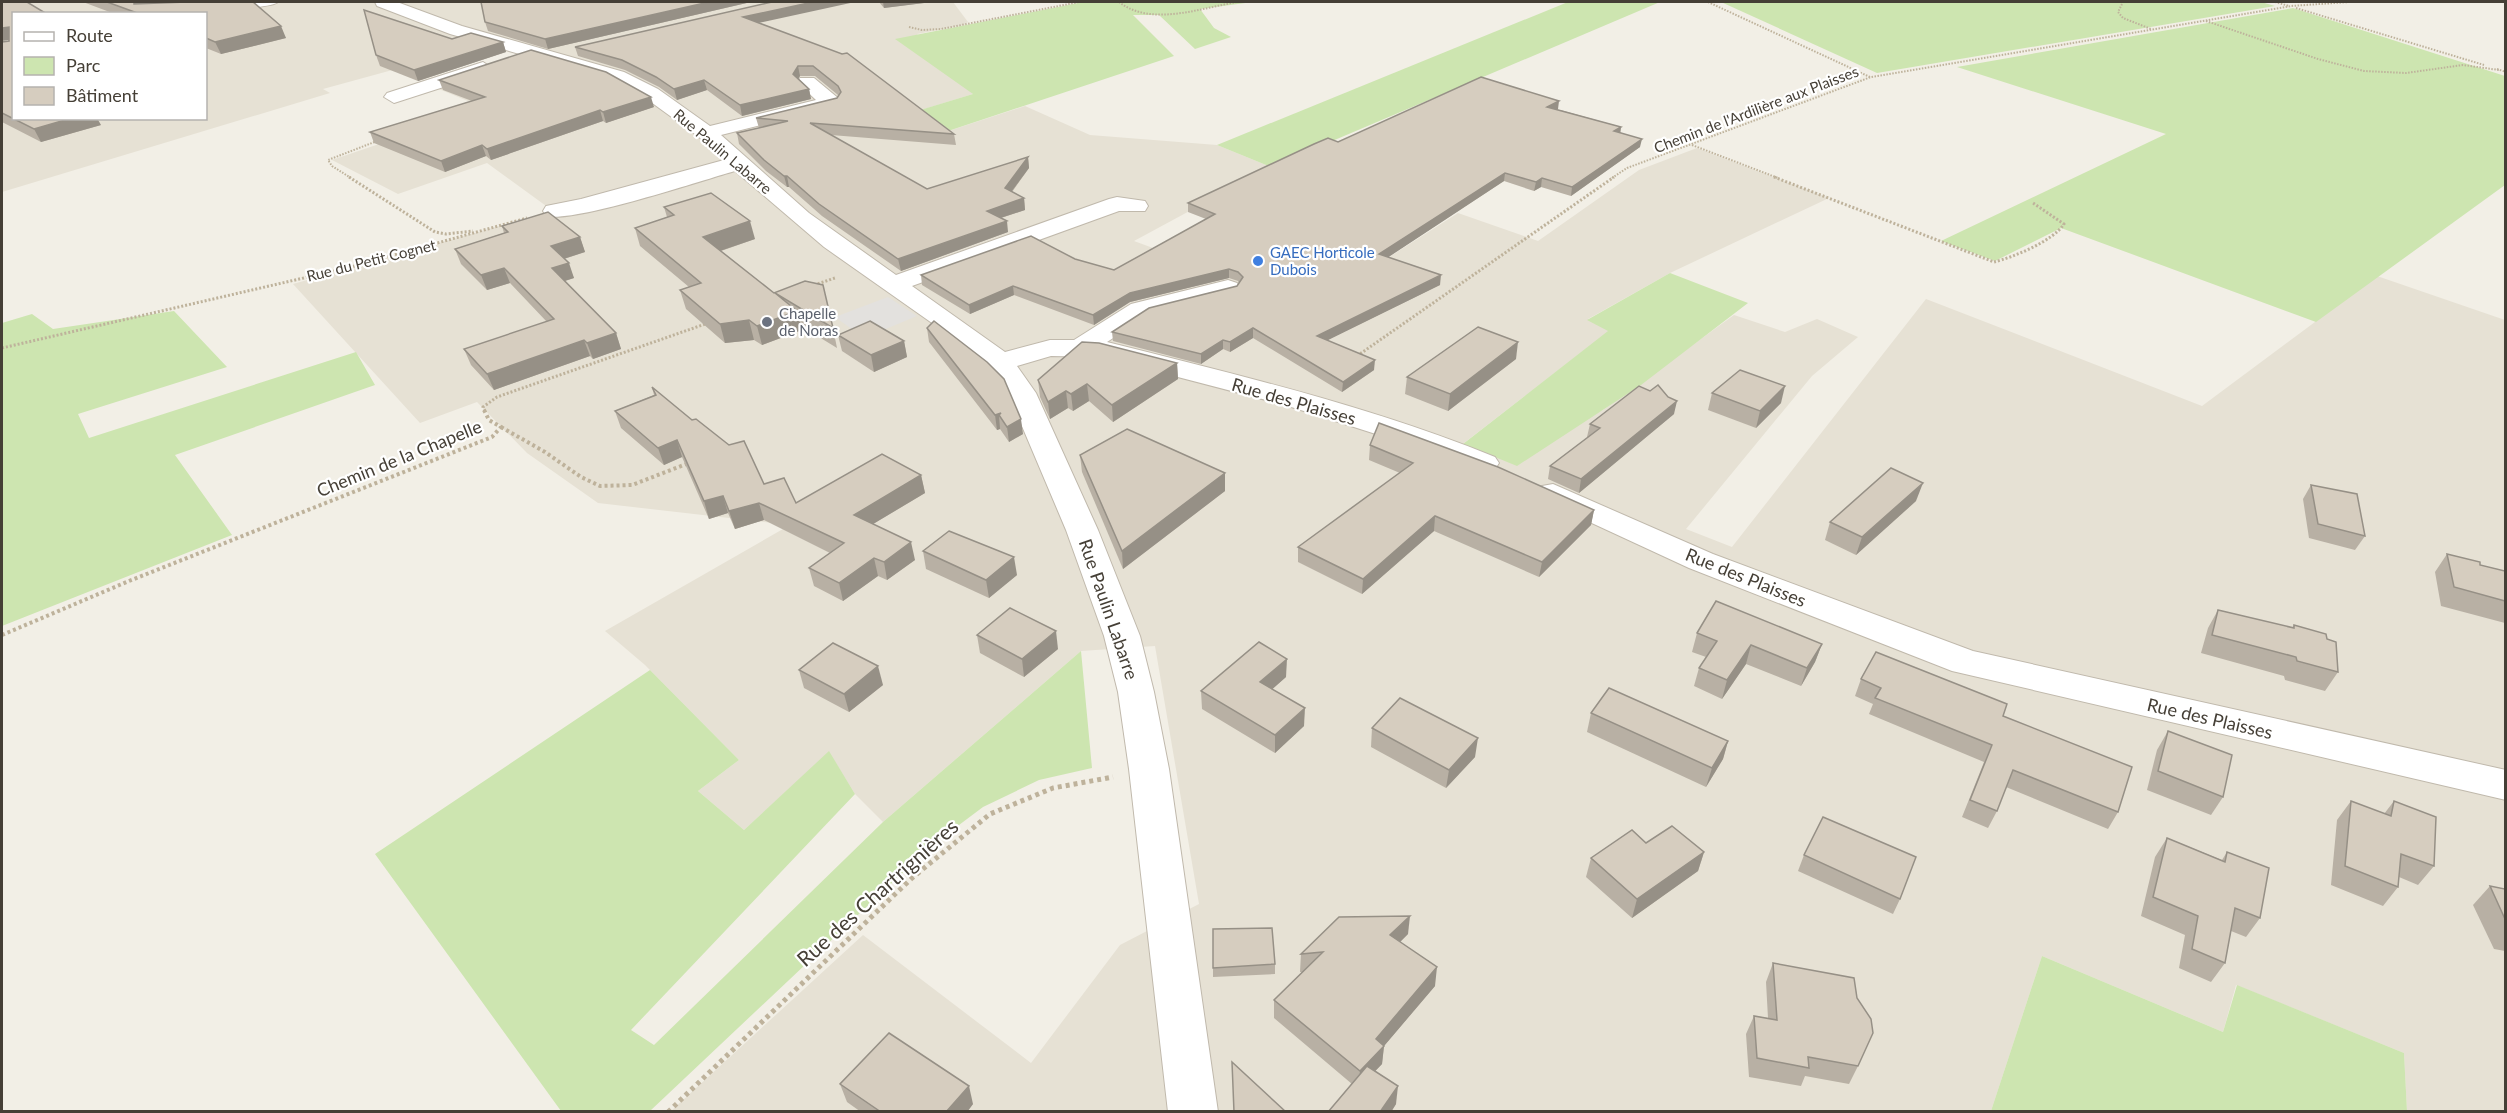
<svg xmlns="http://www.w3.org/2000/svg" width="2507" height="1113" viewBox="0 0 2507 1113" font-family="Lato,sans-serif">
	<rect width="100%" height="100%" fill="#f2efe6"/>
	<path fill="#e6e1d4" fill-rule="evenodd" d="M2,2h951l15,20 -4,3 -47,9 56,60 -78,24 32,20 98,-32 65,29 127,10 54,22 -137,74 130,48 97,-14 97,-62 80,28 101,-71 58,-22 132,50 -159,75 -82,46 21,12 -145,112 139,-33 131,-95 51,17 32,-13 41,18 -46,39 -126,153 46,18 194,-248 276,107 175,-130 128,44v791h-98l-3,-58 -168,-68 -13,47 -181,-76 -51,155h-1320l192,-176 168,128 89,-118 79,-41 -44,-258 -74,5 -198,171 -28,-28 -26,-42 -85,78 -46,-39 41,-31 -94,-95 -40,-34 185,-106 -192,-22 -71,-50 -50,-51 -57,21 -127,-139 260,-73 -66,-48 -89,31 -66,-34 153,-52 -56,-23 104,-35 -64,-1 -146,40 7,4 -328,99zM14,14h192v104h-192z"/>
	<g fill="#cde5b0">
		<polygon points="1083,2 1253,2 1200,9 1214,28 1231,37 1195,49 1159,15 1133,15 1174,56 927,138 894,118 973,94 895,39"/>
		<polygon points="1568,2 1660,2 1271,167 1217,145"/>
		<polygon points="1721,2 2261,2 2275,6 1877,73"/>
		<polygon points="2293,8 2505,76 2505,185 2316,322 2061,228 1995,261 1941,241 2166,134 1957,67"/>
		<polygon points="1670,273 1748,303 1641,385 1517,466 1463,444 1608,331 1587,320"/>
		<polygon points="174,311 227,367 78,414 89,438 356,352 375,385 175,455 232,535 2,626 2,323 32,314 53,329"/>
		<polygon points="1081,651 1092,768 1039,780 983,807 931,846 650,1111 561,1111 375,854 650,670 739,760 698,791 744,830 829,751 855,794 631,1030 654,1045 883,822"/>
		<polygon points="2042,956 2223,1032 2237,985 2404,1053 2407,1111 1991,1111"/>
	</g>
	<polygon fill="#e3e1de" points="888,297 917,316 864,338 835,317"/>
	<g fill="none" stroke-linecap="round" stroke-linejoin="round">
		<defs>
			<g id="minor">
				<path d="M199,2h79c-6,8 -119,12 -137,12l8,-5z"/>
				<path d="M375,2h22l65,24 162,46 34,17 52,37 106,-26 -19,-18 3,-4h14l24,20 3,4 -3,4 -117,29 88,78 87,62 213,-76 8,-2 28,4 3,5 -3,5h-26l-207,75 93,66 45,-12h24l57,-36 97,-24 9,3 4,5 -4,5 -88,22 -42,27c131,33 263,64 388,115l4,6 -4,6 -11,3 -11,-3 -44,-18 -144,-46 -184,-48 -50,-1 -34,10 19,27 62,137 42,106 14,56 15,77 49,343h-50l-39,-343 -11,-77 -14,-56 -38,-106 -58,-137 -18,-25 -31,-26 -135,-95 -89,-76c-35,10 -161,52 -189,45l-3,-5 3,-5 35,-7 143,-39 -25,-23 -55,-40 -34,-17 -160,-46 -73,-28z"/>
				<polygon points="483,62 492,68 490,72 394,103 384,97 387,93"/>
				<polygon points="1553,484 1713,554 1973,651 2506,770 2506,800 1952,671 1689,568 1542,500 1537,493 1542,486"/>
			</g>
		</defs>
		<use href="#minor" stroke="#c0b9ac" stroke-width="2"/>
		<g stroke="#beb29b" stroke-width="2" stroke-dasharray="1.5 1.5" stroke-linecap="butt">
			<path d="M1119,2c32,25 82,6 118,0"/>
			<polyline points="1708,2 1870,77"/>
			<polyline points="2275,2 2289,6"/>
			<polyline points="2122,4 2118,12 2123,18 2151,29"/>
			<polyline points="2296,8 2484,65"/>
			<polyline points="2206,21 2318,59 2364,71 2406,73 2463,65 2499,70"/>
			<polyline points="909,27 922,30 941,29 1079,2"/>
			<polyline points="2497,69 2506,72"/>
			<polyline points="1692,145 1778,178"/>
			<polyline points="351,178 332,166 328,160 377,141"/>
			<polyline points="1612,178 1627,168 1871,77 2291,6 2349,2"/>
		</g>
		<g stroke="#beb29b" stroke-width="3" stroke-dasharray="2 2" stroke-linecap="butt">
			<polyline points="349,177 435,232 446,234 473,231"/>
			<path d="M1774,177l220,85c20,-5 59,-21 70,-38l-31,-21"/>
			<polyline points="814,285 835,278"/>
			<polyline points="2,348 351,267 527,218"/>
			<polyline points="1357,356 1614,177"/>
			<polyline points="485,411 483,407 497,397 708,323"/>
		</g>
		<g stroke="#beb29b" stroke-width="4" stroke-dasharray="3 3" stroke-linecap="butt">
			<polyline points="501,427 545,452 581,477 600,486 632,485 689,463"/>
			<polyline points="2,635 129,581 492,437 501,427 489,420 484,410"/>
		</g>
		<polyline stroke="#beb29b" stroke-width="5" stroke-dasharray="4 4" stroke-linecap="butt" points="668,1112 912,878 990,814 1053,788 1113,777"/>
		<use href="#minor" fill="#fff" fill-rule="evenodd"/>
	</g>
	<g fill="#b8b0a4">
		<polygon points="27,2 14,118 101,125 41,142 2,122 2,42 9,41"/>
		<polygon points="83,2 253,2 286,38 221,54 206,48 206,14 115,14"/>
		<polygon points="751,2 548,49 488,31 485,22"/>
		<polygon points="879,2 932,2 884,8"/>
		<polygon points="760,23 954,134 956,145 831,135 927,189 1028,157 1029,168 1012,192 1024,198 1025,210 1001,218 1008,232 901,271 822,216 789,187 787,187 766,171 739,144 737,133 759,128 756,118 837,98 838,95 815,76 800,76 798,78 809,89 811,99 742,116 707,90 677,100 659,87 625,70 578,56 575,47"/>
		<polygon points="452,39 503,42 506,52 418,81 380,66 376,55"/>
		<polygon points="439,80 654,107 606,123 603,121 491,160 486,156 445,172 374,143 370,132 472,101 443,90"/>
		<polygon points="1557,109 1621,127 1620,133 1640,147 1571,196 1541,187 1534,191 1504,181 1388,257 1440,285 1327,340 1374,370 1342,392 1253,338 1230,352 1223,349 1201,364 1113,341 1112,332 1237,286 1239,283 1238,281 1229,278 1130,302 1094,325 1014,295 970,314 922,285 921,275 1075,259 1114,270 1206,219 1188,212 1188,203 1338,142 1558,109"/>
		<polygon points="664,207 755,239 721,251 774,293 833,328 837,348 801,326 802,330 762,345 754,340 725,343 686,309 680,290 689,287 640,246 635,228 667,217"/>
		<polygon points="502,226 580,237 585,252 564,259 574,278 565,281 616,333 621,349 593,359 590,356 494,390 471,365 464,349 547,322 510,283 487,290 461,264 455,249 504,233"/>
		<polygon points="927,328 1023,434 1009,442 1000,429 997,430 929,342"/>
		<polygon points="838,335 904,341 907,357 874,372 842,351"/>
		<polygon points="1516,359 1448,411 1405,394 1407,377"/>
		<polygon points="1177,363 1178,379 1113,422 1089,401 1073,411 1068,408 1050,419 1040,397 1038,380"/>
		<polygon points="652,387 764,484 796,503 921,475 925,493 873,524 915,560 887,580 878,576 843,601 814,586 809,568 830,553 764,520 735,529 728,513 709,519 682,457 664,465 621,428 615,411 654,395"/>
		<polygon points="1712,393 1781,403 1756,428 1708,410"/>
		<polygon points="1674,414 1579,493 1548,479 1550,466 1588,437 1587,437 1590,424"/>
		<polygon points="1370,445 1594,510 1591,525 1539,577 1434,531 1362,594 1298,562 1298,547 1400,473 1369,460"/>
		<polygon points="1080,455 1225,473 1225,491 1123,569 1082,472"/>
		<polygon points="2311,485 2365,536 2355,550 2309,538 2303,499"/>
		<polygon points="1916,501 1856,555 1825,540 1830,522"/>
		<polygon points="923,551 1017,575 989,598 926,569"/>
		<polygon points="2447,554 2480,565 2505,571 2505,623 2441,606 2435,572"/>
		<polygon points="2218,610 2292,628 2294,625 2327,639 2338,672 2325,691 2285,680 2284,676 2201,653 2208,628"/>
		<polygon points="1697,633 1822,644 1815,662 1801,686 1746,664 1722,699 1694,686 1699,668 1706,657 1692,652"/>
		<polygon points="977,635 1058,649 1024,677 980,653"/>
		<polygon points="799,670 883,685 849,712 804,688"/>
		<polygon points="1286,677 1272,689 1304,726 1275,753 1202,709 1201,691"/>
		<polygon points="1861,679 2003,716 2118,812 2108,829 2006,787 1997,811 1988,828 1962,817 1984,762 1869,714 1873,704 1855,696"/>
		<polygon points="1591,713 1728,741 1723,759 1706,787 1587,732"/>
		<polygon points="1372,728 1475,757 1446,788 1371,747"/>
		<polygon points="2168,731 2223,797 2211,815 2147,790 2157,750"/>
		<polygon points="2351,801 2384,814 2394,801 2434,866 2418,885 2399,877 2398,887 2383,906 2331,885 2337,820"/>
		<polygon points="2167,838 2222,860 2227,852 2260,918 2246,937 2231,931 2225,963 2211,982 2179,968 2185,935 2141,916 2155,857"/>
		<polygon points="1646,843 1704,852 1698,871 1632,918 1586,877 1591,858"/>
		<polygon points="1804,855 1900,899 1893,914 1798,871"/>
		<polygon points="2490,886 2505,889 2505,951 2494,949 2473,905"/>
		<polygon points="1408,934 1400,942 1435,986 1384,1046 1382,1064 1375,1071 1396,1104 1391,1112 1328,1112 1352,1084 1274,1018 1274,1000 1302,972 1300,972 1301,954"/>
		<polygon points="1773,963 1858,1066 1849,1084 1805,1076 1801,1086 1749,1077 1746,1034 1754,1016 1768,1018 1766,982"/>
		<polygon points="1275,964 1275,974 1213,977 1213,968"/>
		<polygon points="840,1084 973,1104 967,1112 861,1112 847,1102"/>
	</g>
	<g fill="#969086">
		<polygon points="134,2 186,2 134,4"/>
		<polygon points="709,2 751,2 548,49 545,39"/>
		<polygon points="813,2 855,2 745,26 743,17"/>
		<polygon points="883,2 932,2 884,8"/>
		<polygon points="281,26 286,38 221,54 215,42"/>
		<polygon points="9,27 14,39 2,41 2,28"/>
		<polygon points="503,42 506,52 418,81 414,70"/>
		<polygon points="798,66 800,76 795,84 793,74"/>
		<polygon points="704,80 707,90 677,100 674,89"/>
		<polygon points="809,89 811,99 742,116 740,105"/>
		<polygon points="651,97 654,107 606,123 603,112"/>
		<polygon points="1559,101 1558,109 1546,115 1547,107"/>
		<polygon points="600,110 603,121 491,160 487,149"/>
		<polygon points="72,118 97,118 101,125 41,142 34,129"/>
		<polygon points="1621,127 1620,135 1614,131"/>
		<polygon points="1642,139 1640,147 1571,196 1572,187"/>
		<polygon points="482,145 486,156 445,172 441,161"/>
		<polygon points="1028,157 1029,168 1006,199 1005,188"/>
		<polygon points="1505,173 1504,181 1378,264 1379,254"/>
		<polygon points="784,176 787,176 789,187 787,187"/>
		<polygon points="1542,178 1541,187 1534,191 1536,182"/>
		<polygon points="1024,198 1025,210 988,222 987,211"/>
		<polygon points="750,221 755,239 708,255 703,237"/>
		<polygon points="1007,221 1008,232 901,271 898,259"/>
		<polygon points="580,237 585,252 557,261 551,246"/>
		<polygon points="569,263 574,278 558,283 552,268"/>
		<polygon points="504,268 510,283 487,290 481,275"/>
		<polygon points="1229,269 1229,278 1130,302 1094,325 1093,315 1130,293"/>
		<polygon points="1441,275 1440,285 1316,346 1317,336"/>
		<polygon points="1013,286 1014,295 970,314 969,305"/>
		<polygon points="797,311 802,330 762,345 757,326"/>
		<polygon points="749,320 754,340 725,343 720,324"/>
		<polygon points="1253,328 1253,338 1230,352 1230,342"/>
		<polygon points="616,333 621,349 593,359 587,343"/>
		<polygon points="584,340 590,356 494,390 487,374"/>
		<polygon points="1223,340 1223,349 1201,364 1201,354"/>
		<polygon points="904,341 907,357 874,372 871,355"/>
		<polygon points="1518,342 1516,359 1448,411 1450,394"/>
		<polygon points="1375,360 1374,370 1342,392 1343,382"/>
		<polygon points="1177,363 1178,379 1113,422 1112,405"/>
		<polygon points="1087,384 1089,401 1073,411 1071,394"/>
		<polygon points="1785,386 1781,403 1756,428 1760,411"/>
		<polygon points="1066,391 1068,408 1050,419 1048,402"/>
		<polygon points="1677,401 1674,414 1579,493 1581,479"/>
		<polygon points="1001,413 999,415 1000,429 997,430 995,415"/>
		<polygon points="1021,419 1023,434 1009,442 1007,427"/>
		<polygon points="677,440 682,457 664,465 658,448"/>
		<polygon points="1225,473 1225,491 1123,569 1122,551"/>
		<polygon points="921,475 925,493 858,533 854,515"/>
		<polygon points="1923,483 1916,501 1856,555 1862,537"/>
		<polygon points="723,496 728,513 709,519 704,501"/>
		<polygon points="759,503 764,520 735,529 729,511"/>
		<polygon points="1594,510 1591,525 1539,577 1542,562"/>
		<polygon points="1435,516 1434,531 1362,594 1363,579"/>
		<polygon points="911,542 915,560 887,580 884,562"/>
		<polygon points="1014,557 1017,575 989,598 986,580"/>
		<polygon points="874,558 878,576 843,601 839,583"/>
		<polygon points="1056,631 1058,649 1024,677 1022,659"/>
		<polygon points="1822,644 1815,662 1801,686 1807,668"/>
		<polygon points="1751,645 1746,664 1722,699 1727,680"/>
		<polygon points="1287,659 1286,677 1260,700 1260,682"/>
		<polygon points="878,666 883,685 849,712 844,694"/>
		<polygon points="1305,708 1304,726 1275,753 1275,735"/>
		<polygon points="1478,738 1475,757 1446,788 1449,770"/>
		<polygon points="1728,741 1723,759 1706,787 1712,768"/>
		<polygon points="1704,852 1698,871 1632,918 1637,899"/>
		<polygon points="1410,916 1408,934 1388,954 1390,935"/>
		<polygon points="1437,967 1435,986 1384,1046 1382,1064 1358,1089 1360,1071 1376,1039"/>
		<polygon points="969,1086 973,1104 967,1112 946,1112"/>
		<polygon points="1398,1086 1396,1104 1391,1112 1380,1112"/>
	</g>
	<g fill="#d6cdbf" stroke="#969086" stroke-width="1.5">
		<polygon points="2,2 27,2 47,14 14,14 14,118 72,118 34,129 2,113 2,42 9,41 9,27 2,28"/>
		<polygon points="107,2 134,2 134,4 187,2 253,2 281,26 215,42 206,38 206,14 140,14"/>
		<polygon points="481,2 709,2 545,39 485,22"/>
		<polygon points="772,2 813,2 743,17 842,54 847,53 954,134 810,123 927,189 1028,157 1005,188 1024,198 987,211 1007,221 898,259 819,204 787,176 784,176 764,160 737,133 788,121 756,118 837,98 841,92 838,86 813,66 798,66 793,74 809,89 740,105 704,80 674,89 656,77 622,60 575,47"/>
		<polygon points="364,10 452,39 471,33 503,42 414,70 376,55"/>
		<polygon points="531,50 606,72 651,97 603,112 600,110 487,149 482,145 441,161 370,132 485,97 439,80"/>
		<polygon points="1481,77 1559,101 1547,107 1621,127 1614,131 1642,139 1572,187 1542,178 1536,182 1505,173 1379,254 1441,275 1317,336 1375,360 1343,382 1253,328 1230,342 1223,340 1201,354 1112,332 1149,308 1237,286 1243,277 1238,272 1229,269 1130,293 1093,315 1013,286 969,305 921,275 1031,236 1075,259 1114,270 1215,214 1188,203 1314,144 1328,138 1338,142"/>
		<polygon points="711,193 750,221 703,237 774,293 805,281 823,285 833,328 775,293 797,311 757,326 749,320 720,324 680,290 701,283 635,228 674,215 664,207"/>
		<polygon points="548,212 580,237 551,246 569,263 552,268 616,333 587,343 584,340 487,374 464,349 554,319 504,268 481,275 455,249 508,232 502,226"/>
		<polygon points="870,321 904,341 871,355 838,335"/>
		<polygon points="934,321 987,362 1004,379 1021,419 1007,427 999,415 1001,413 995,415 927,328"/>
		<polygon points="1478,327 1518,342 1450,394 1407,377"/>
		<polygon points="1082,342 1099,343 1177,363 1112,405 1087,384 1071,394 1066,391 1048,402 1038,380"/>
		<polygon points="1740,370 1785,386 1760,411 1712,393"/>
		<polygon points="1658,385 1668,397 1677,401 1581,479 1550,466 1600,428 1590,424 1639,386 1650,391"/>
		<polygon points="652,387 692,420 696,419 729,445 744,441 764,484 784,478 796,503 882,454 921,475 854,515 911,542 884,562 874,558 839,583 809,568 844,543 759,503 729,511 723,496 704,501 677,440 658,448 615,411 656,395"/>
		<polygon points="1379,423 1498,467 1594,510 1542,562 1435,516 1363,579 1298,547 1413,463 1370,445"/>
		<polygon points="1127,429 1225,473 1122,551 1080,455"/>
		<polygon points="1891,468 1923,483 1862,537 1830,522"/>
		<polygon points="2311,485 2357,494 2365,536 2318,524"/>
		<polygon points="949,531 1014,557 986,580 923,551"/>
		<polygon points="2447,554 2480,562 2480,565 2505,571 2505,601 2454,587"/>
		<polygon points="1716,601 1822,644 1807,668 1751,645 1727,680 1699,668 1717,641 1697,633"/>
		<polygon points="1010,608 1056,631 1022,659 977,635"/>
		<polygon points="2218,610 2294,628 2294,625 2326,634 2327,639 2336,642 2338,672 2297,661 2296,657 2212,635"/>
		<polygon points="1259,642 1287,659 1260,682 1305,708 1275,735 1201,691"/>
		<polygon points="833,643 878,666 844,694 799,670"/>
		<polygon points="1876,652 2007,704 2003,716 2132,767 2118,812 2013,770 1997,811 1970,800 1992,745 1875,698 1881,688 1861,679"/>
		<polygon points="1609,688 1728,741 1712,768 1591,713"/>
		<polygon points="1400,698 1478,738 1449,770 1372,728"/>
		<polygon points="2168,731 2232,755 2223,797 2158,771"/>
		<polygon points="2351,801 2391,816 2394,801 2436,817 2434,866 2401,854 2398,887 2345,866"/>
		<polygon points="1823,817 1916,857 1900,899 1804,855"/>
		<polygon points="1672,826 1704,852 1637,899 1591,858 1632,830 1646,843"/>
		<polygon points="2167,838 2225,862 2227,852 2269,868 2260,918 2235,908 2225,963 2192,949 2198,916 2153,897"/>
		<polygon points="2490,886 2505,889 2505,919"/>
		<polygon points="1410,916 1390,935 1437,967 1376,1039 1384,1046 1360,1071 1274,1000 1323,952 1301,954 1339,917"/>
		<polygon points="1272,928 1275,964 1213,968 1213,929"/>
		<polygon points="1773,963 1854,978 1857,998 1871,1019 1873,1033 1858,1066 1808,1057 1809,1068 1757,1058 1754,1016 1777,1020"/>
		<polygon points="889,1033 969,1086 946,1112 881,1112 840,1084"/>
		<polygon points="1232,1062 1286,1112 1234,1112"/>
		<polygon points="1367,1066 1398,1086 1380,1112 1328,1112"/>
	</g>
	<circle fill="#3f7fe0" stroke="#fff" stroke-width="2" cx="1258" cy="261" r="6"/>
	<circle fill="#6b7280" stroke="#fff" stroke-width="2" cx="767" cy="322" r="6"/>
	<g text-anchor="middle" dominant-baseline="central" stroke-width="4.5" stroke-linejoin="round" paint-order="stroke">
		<g font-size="15" fill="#453f36" stroke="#fff">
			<text transform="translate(1756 109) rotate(-21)">Chemin de l'Ardilière aux Plaisses</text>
			<text transform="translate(723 151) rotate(40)">Rue Paulin Labarre</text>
			<text transform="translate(371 260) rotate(-14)">Rue du Petit Cognet</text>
		</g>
		<g font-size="15" fill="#366cbe" stroke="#fff" text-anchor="start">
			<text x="1270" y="252">GAEC Horticole<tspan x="1270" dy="17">Dubois</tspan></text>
		</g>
		<g font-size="15" fill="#5b616d" stroke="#fff" text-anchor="start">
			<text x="779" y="313">Chapelle<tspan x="779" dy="17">de Noras</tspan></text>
		</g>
		<g font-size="18" fill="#453f36" stroke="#fff">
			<text transform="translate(1294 401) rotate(16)">Rue des Plaisses</text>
			<text transform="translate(399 458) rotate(-22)">Chemin de la Chapelle</text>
			<text transform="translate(1746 577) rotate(22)">Rue des Plaisses</text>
			<text transform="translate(1109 609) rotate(71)">Rue Paulin Labarre</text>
			<text transform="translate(2210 718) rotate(13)">Rue des Plaisses</text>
		</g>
		<g font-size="21" fill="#453f36" stroke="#fff">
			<text transform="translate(877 892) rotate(-42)">Rue des Chartrignières</text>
		</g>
	</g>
	<rect width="2507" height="1113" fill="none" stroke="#453f36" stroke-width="6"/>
	<rect x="12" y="12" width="195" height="108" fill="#ffffff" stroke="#b5b2af" stroke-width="1.5"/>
	<rect x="24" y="32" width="30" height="9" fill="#ffffff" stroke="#b5b2af" stroke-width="1.5"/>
	<text x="66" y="42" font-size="18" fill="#453f36">Route</text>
	<rect x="24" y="57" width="30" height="18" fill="#cde5b0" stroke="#b5b2af" stroke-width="1.5"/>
	<text x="66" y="72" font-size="18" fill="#453f36">Parc</text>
	<rect x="24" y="87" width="30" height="18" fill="#d6cdbf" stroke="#b5b2af" stroke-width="1.5"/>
	<text x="66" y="102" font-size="18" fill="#453f36">Bâtiment</text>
</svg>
